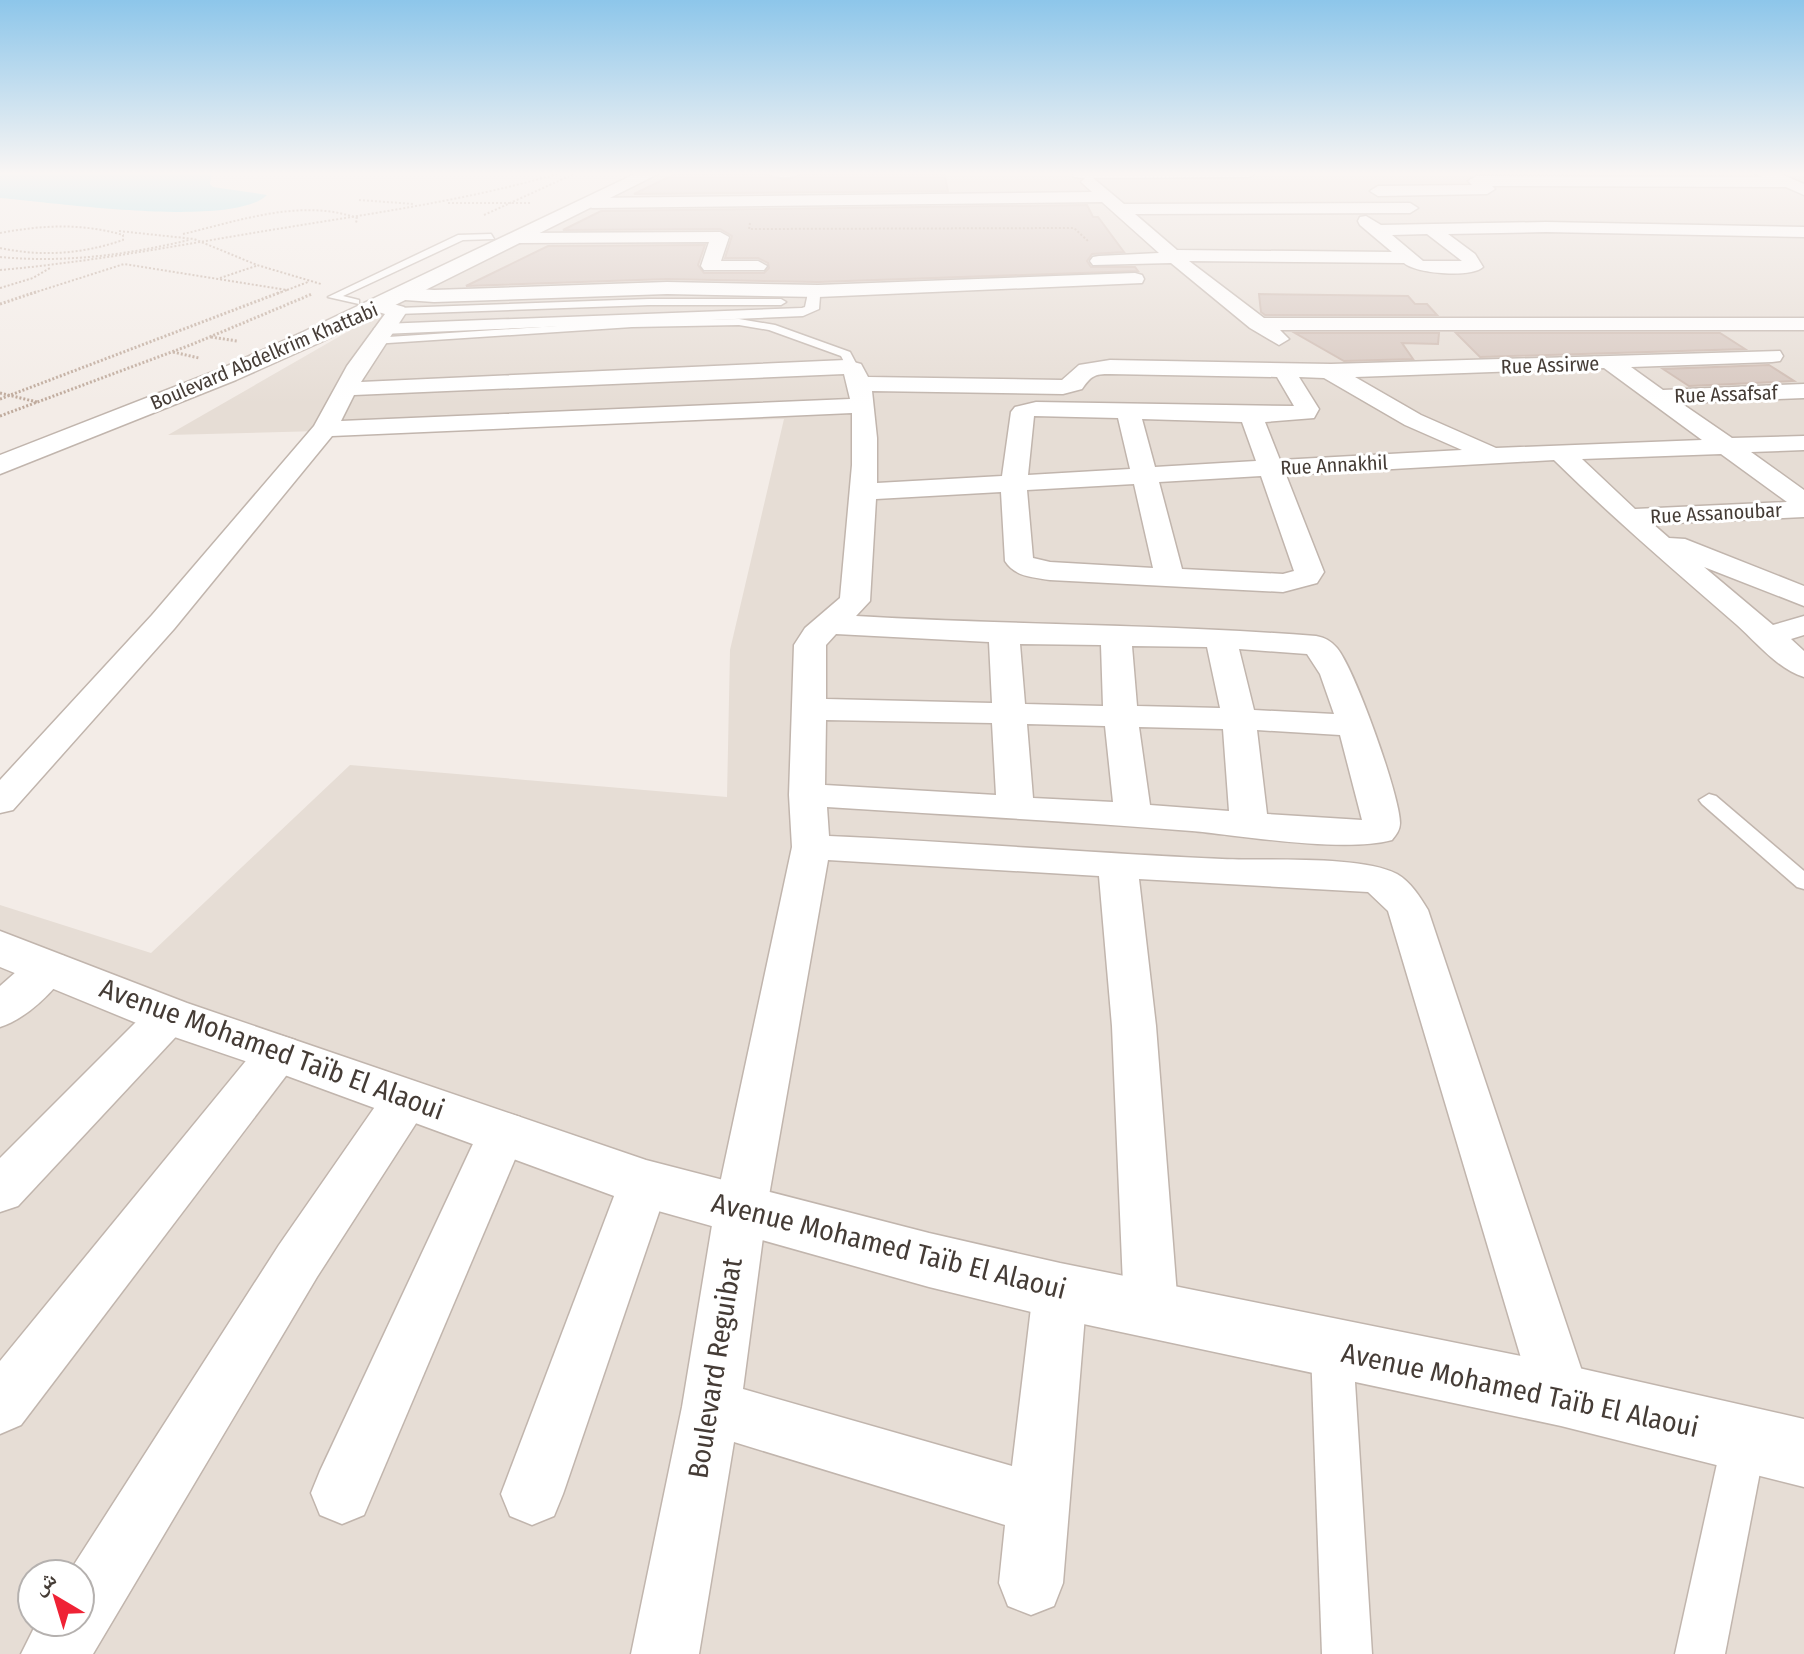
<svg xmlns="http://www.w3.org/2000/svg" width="1804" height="1654" viewBox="0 0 1804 1654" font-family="'Fira Sans Condensed','Noto Naskh Arabic',sans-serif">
	<rect width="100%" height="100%" fill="#f3ece7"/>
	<path fill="#e6ddd5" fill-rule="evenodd" d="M640,172h1164v1482h-1804v-749l151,48 199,-188 377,32 3,-147 54,-231 -616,16 261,-150zM32,1574h48v48h-48z"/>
	<path fill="#a6e1ec" d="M0,172h212l-2,12 3,3 54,8c-34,34 -216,7 -267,3z"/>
	<g fill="#d7c8c0" stroke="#cebbb1" stroke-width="2">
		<polygon points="944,173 948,191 634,194 675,174 765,174 785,180 804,174"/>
		<polygon points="1087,205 1093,217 1098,217 1124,252 1092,254 1087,261 1091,267 1135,267 1138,271 818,282 667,279 466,286 548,246 705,245 698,265 704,273 764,273 769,268 768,263 758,258 725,258 732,236 720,229 563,230 601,211"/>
		<polygon points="1259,294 1408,296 1415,304 1427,304 1437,315 1265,315 1261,312"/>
		<polygon points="1295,333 1439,333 1438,344 1402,343 1413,359 1344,361"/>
		<polygon points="1456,333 1720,333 1745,349 1480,357"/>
		<polygon points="1769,365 1794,381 1689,386 1663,369"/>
	</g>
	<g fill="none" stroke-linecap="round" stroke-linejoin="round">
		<defs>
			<g id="service">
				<polygon points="491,234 494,239 463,240 343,296 359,300 359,304 328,297 458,235"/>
				<polygon points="649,299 781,299 786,302 781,305 649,305 397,314 392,311 397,308"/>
				<polygon points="739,319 775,325 850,352 859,369 849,371 841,356 769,330 739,325 632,327 373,344 367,341 373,338 632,321"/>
				<polygon points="1709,794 1716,796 1804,871 1804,889 1797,887 1702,804 1699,800"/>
			</g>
			<g id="pedestrian">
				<polygon points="813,292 820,296 819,309 803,316 382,334 374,329 382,324 802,308 805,307 808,293"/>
				<polygon points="1332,1331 1347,1337 1353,1350 1372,1654 1322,1654 1311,1350 1317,1337"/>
				<polygon points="1744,1420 1760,1426 1766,1441 1725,1654 1675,1654 1722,1441 1728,1426"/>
			</g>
			<g id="minor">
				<path d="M767,172h35c-8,7 -27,7 -35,0z"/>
				<path d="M1073,172h184l-8,5 -156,1 31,26 286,-1 8,5 -8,5 -275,1 42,36 215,2 -32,-27 -2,-4 2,-4 6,-1 15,9 165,-3 258,5v10l-258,-5 -98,2 27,20 8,13c-11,11 -67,7 -79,-4l-215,-2 75,57h540v12h-524l9,9 -10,6 -29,-17 -79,-65 -78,2 -3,-4 3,-4 6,-1 60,-3 -57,-51 -510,6 -8,-5 8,-5 500,-6 -11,-10 4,-4 -11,-1zM1427,234l35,27h-39l-31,-26z"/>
				<polygon points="1476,176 1785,177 1793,182 1785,187 1492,186 1495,189 1487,194 1378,196 1370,191 1378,186 1472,185 1468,181"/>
				<polygon points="720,232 729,237 721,261 758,261 767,266 764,270 704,270 701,266 709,242 520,243 511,238 520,233"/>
				<polygon points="1135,273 1142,275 1144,279 1142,283 818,297 667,294 434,302 405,300 395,294 405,288 434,290 667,282 818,285"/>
				<path d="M379,300l25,7 3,4 -46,71 485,-22 15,4 7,13 194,3 17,-15 31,-5 221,4 449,-13 3,5 -3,5 -8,1 -141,5 32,23 141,-6v14l-123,5 51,35 72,-2v14l-53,2 53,38v27l-151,7 16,14 16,1 119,47v20l-100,-39 69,58 31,-9v19l-13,4 13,12v26c-25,-7 -48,-35 -67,-52 -62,-54 -124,-107 -183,-165l-268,15 38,97 -7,11 -34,9 -233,-12c-17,-3 -35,-3 -45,-19l-4,-69 -125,7 -6,102 -14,15c153,9 307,8 460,20 9,2 14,4 21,12 18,22 63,148 63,175 0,7 -4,12 -8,17 -48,13 -147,-4 -200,-9 -122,-10 -244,-16 -365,-24l2,29c131,6 262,17 393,23 44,2 139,-4 175,15 14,8 23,23 31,36l162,485 -9,19 -20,8 -20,-8 -9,-19 -144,-484 -20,-19 -229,-13 17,147 22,282 -8,17 -19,7 -19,-7 -8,-17 -12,-282 -13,-150 -271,-16 -61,347 -24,182 269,77 21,-175 8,-17 19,-7 19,7 8,17 -24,292 -9,23 -23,9 -23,-9 -9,-23 6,-58 -271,-83 -35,212h-68l51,-247 33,-200 77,-360 -3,-52 5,-150 11,-17 35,-30 12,-133v-52l-520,23 -158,193 -161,181 -13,3v-33l152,-165 162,-189 33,-60 38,-52 -13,-4 -3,-4zM1604,368l98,72 -206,8 -75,-33 -66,-38zM844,374l6,25 -509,22 13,-26zM1110,374l167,3 17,29 -258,-4 -21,5 -4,5 -9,64 -125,7v-45l-5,-47 191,3 19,-5c9,-13 12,-15 28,-15zM1299,377l25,1 81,47 57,25 -182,10 -15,-38 49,-4 5,-9zM1034,416l84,2 12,51 -102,6zM1142,419l100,3 14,39 -101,6zM1721,454l66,48 -152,7 -53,-50zM1261,476l33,95 -11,3 -101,-5 -23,-87zM1134,484l19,84 -103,-6 -17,-4 -6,-68zM836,634l153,8 3,61 -166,-4v-54zM1020,644l81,1 2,61 -78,-2zM1132,646l75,1 13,61 -83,-2zM1239,649l68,5 13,20 14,40 -80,-4zM826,720l166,3 4,72 -171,-10zM1027,724l78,2 8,76 -80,-4zM1139,727l84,2 6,82 -79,-6zM1257,730l83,5 22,85 -95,-6z"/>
				<path d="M49,952l15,4 6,11c-14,23 -44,52 -70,60v-41l34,-30z"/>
				<polygon points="169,1000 185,1005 191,1016 185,1027 18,1206 0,1212 0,1158 153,1005"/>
				<polygon points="279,1035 295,1040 302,1052 295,1064 21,1425 0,1434 0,1361 263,1040"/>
				<polygon points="407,1080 424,1085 431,1098 424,1111 317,1277 93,1654 21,1654 37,1622 80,1622 80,1574 68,1574 279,1245 390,1085"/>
				<polygon points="503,1112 520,1117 527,1131 364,1515 342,1524 320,1515 311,1493 320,1471 479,1131 486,1117"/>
				<polygon points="644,1162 662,1168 669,1183 563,1494 554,1516 532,1525 510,1516 501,1494 619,1183 626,1168"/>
			</g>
			<g id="tertiary">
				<polygon points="639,172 662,172 321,342 236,380 0,474 0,455 218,370 303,332"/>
				<polygon points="1752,172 1776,172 1804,184 1804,195"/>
				<polygon points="0,931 187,1003 646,1160 929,1233 1060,1263 1561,1364 1804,1419 1804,1487 1561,1426 1060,1319 929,1287 644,1207 260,1066 151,1029 0,967"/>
			</g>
		</defs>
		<use href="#service" stroke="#c1b5ad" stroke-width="3"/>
		<use href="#pedestrian" stroke="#c1b5ad" stroke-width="3"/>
		<use href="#minor" stroke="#c1b5ad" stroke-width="3"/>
		<use href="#tertiary" stroke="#c1b5ad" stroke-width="3"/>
		<g stroke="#bfaa9c" stroke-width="2" stroke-dasharray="2 2" stroke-linecap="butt">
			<polyline points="359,200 414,204"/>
			<polyline points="448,203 530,203"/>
			<polyline points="484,215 578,172"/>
			<polyline points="750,223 749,229 1074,228 1088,241"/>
			<polyline points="119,231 194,239 257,265 321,284"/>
			<path d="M0,233c42,-8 82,-10 123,2v5c-41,14 -81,17 -123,8"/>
			<path d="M183,234c56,-13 118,-36 174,-16l-1,5"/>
			<path d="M0,257c65,6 126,-2 189,-17"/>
			<path d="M0,270c93,-8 185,-26 277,-41 97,-16 193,-29 287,-57"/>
			<polyline points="220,278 256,266"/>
			<polyline points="0,288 33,278 50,268"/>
			<polyline points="287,290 308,282"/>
			<polyline points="30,294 124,264 287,290 276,294"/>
		</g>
		<g stroke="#bfaa9c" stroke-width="3" stroke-dasharray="2 2" stroke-linecap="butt">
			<polyline points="0,304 36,292"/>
			<polyline points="211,337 237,341"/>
			<polyline points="173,352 199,358"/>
			<polyline points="0,393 37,402"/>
			<polyline points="0,399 281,292"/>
			<polyline points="0,416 193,344 312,294"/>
		</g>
		<use href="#service" fill="#fff" fill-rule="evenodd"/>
		<use href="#pedestrian" fill="#fff" fill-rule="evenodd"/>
		<use href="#minor" fill="#fff" fill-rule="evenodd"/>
		<use href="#tertiary" fill="#fff" fill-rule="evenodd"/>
	</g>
	<linearGradient id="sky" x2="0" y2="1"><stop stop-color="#8dc6ea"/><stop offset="0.43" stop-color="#faf6f4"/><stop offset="1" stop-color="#faf6f4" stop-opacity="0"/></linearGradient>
	<rect width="1804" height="404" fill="url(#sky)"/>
	<g text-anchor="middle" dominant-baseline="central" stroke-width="6" stroke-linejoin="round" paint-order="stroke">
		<g font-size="20" fill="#453c36" stroke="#fff">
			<text transform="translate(264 356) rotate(-23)">Boulevard Abdelkrim Khattabi</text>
			<text transform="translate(1550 365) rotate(-2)">Rue Assirwe</text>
			<text transform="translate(1726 394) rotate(-2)">Rue Assafsaf</text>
			<text transform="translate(1334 465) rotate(-3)">Rue Annakhil</text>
			<text transform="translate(1716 513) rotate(-3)">Rue Assanoubar</text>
		</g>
		<g font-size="28" fill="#453c36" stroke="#fff">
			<text transform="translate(272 1049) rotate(20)">Avenue Mohamed Taïb El Alaoui</text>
			<text transform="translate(889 1246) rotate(14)">Avenue Mohamed Taïb El Alaoui</text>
			<text transform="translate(715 1368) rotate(-81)">Boulevard Reguibat</text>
			<text transform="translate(1520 1390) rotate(12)">Avenue Mohamed Taïb El Alaoui</text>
		</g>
	</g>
	<g transform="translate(56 1598) rotate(322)"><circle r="38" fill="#ffffff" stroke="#b5b1af" stroke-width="2"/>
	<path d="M0-6L14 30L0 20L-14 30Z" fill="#ef2235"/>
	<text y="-12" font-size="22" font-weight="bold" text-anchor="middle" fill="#453c36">ش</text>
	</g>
</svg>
